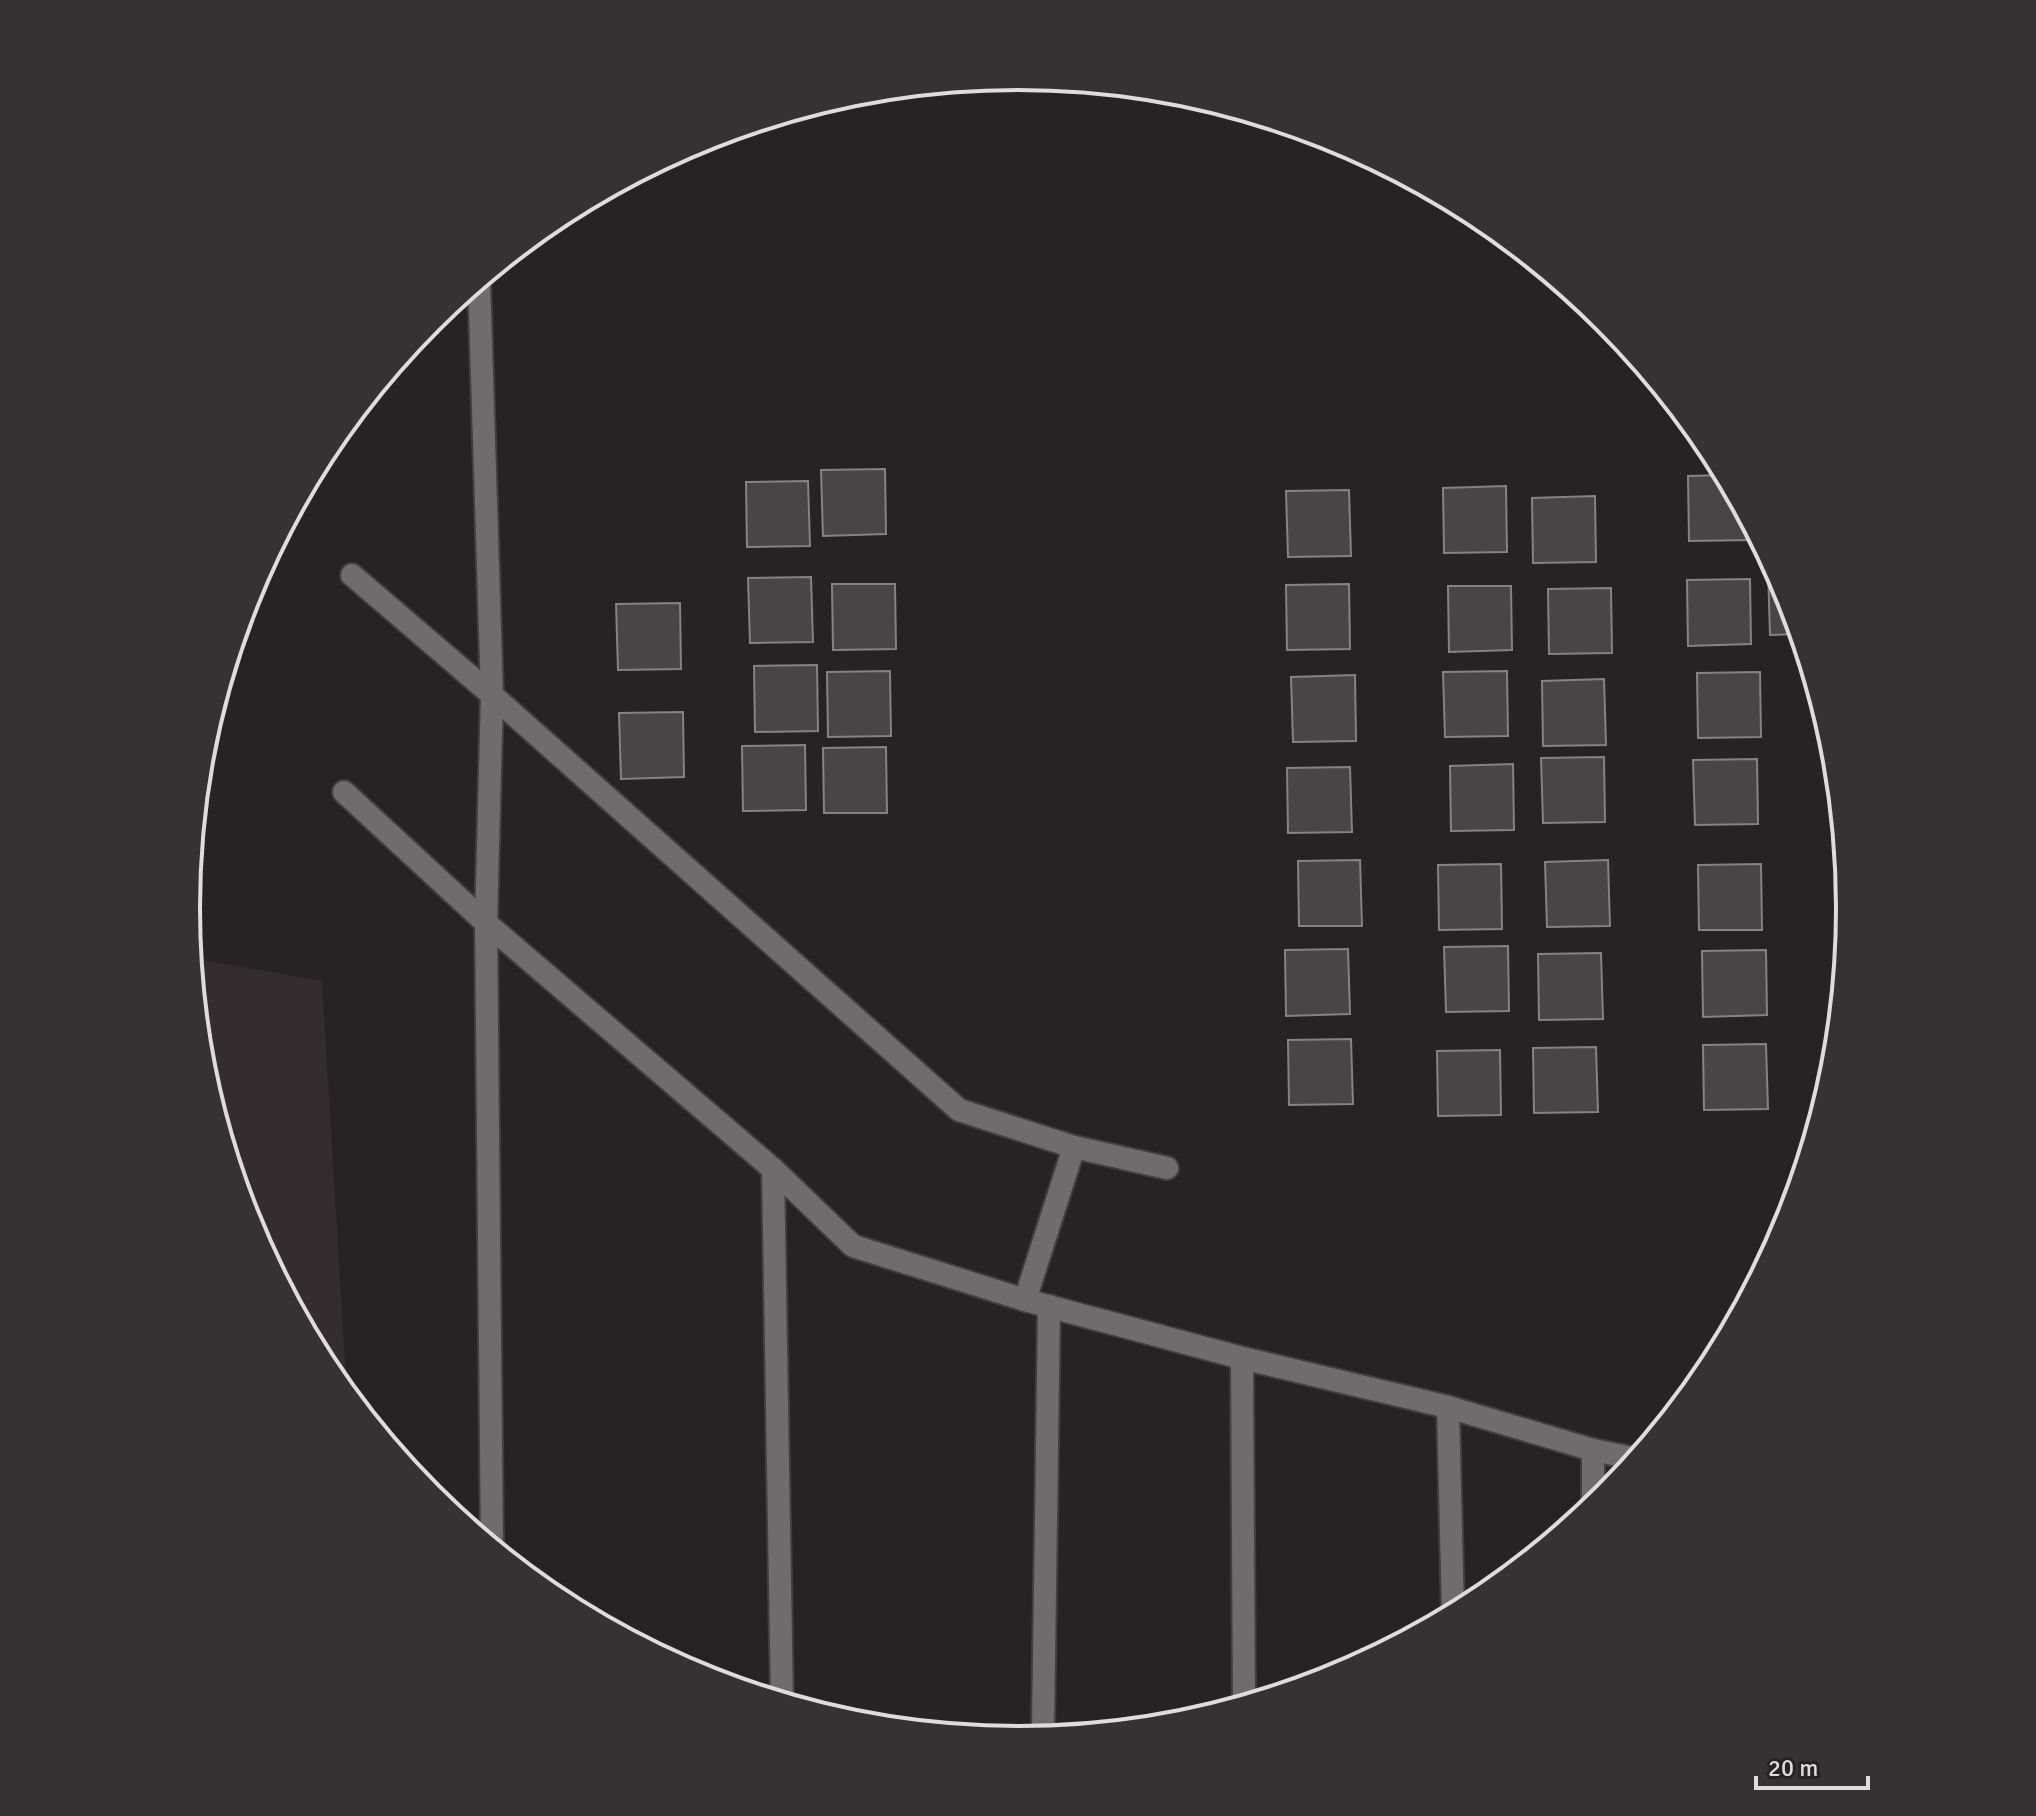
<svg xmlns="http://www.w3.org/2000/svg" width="2036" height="1816" viewBox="0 0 2036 1816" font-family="Signika,sans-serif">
	<rect width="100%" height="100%" fill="#272324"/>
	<polygon fill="#352c2f" points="191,958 322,981 347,1396 326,1370 249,1226 202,1070"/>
	<g fill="#494446" stroke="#868183" stroke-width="2">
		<polygon points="885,469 886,534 823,536 821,470"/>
		<polygon points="1726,475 1752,524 1752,540 1689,541 1688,476"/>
		<polygon points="808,481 810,546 747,547 746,482"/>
		<polygon points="1506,486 1507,552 1444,553 1443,488"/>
		<polygon points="1349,490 1351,556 1288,557 1286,491"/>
		<polygon points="1595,496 1596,562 1533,563 1532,498"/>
		<polygon points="1768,569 1776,569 1787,590 1800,634 1770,635"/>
		<polygon points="811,577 813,642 750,643 748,578"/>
		<polygon points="1750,579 1751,644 1688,646 1687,580"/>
		<polygon points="832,584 895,584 896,649 833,650"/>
		<polygon points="1349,584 1350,649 1287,650 1286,585"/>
		<polygon points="1448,586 1511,586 1512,650 1449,652"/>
		<polygon points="1611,588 1612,653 1549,654 1548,589"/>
		<polygon points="680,603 681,669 618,670 616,604"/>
		<polygon points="817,665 818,731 755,732 754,666"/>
		<polygon points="890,671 891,736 828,737 827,672"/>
		<polygon points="1507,671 1508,736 1445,737 1443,672"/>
		<polygon points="1760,672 1761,737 1698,738 1697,673"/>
		<polygon points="1355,675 1356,741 1293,742 1291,677"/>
		<polygon points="1604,679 1606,745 1543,746 1542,681"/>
		<polygon points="683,712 684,777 621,779 619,713"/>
		<polygon points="805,745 806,810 743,811 742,746"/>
		<polygon points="886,747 887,813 824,813 823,748"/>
		<polygon points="1604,757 1605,822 1543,823 1541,758"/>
		<polygon points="1757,759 1758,824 1695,825 1693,760"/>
		<polygon points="1513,764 1514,830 1451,831 1450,766"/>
		<polygon points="1350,767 1352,832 1288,833 1287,768"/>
		<polygon points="1360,860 1362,926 1299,926 1298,861"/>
		<polygon points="1608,860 1610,926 1547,927 1545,862"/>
		<polygon points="1501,864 1502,929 1439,930 1438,865"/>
		<polygon points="1761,864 1762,930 1699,930 1698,865"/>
		<polygon points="1508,946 1509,1011 1446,1012 1444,947"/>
		<polygon points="1348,949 1350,1014 1286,1016 1285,950"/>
		<polygon points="1766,950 1767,1015 1703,1017 1702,951"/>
		<polygon points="1601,953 1603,1019 1539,1020 1538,954"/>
		<polygon points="1351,1039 1353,1104 1289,1105 1288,1040"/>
		<polygon points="1766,1044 1768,1109 1704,1110 1703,1045"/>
		<polygon points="1596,1047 1598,1112 1534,1113 1533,1048"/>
		<polygon points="1500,1050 1501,1115 1438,1116 1437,1051"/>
	</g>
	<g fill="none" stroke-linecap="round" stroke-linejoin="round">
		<defs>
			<g id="service">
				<polyline points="479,279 492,695 486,923 492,1547"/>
				<polyline points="352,575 492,695 959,1110 1074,1147 1167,1168"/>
				<polyline points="344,792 486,923 773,1169 853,1246 1025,1300 1242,1358 1448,1407 1593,1450 1637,1459"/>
				<polyline points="773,1169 782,1702"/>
				<polyline points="1025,1300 1074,1147"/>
				<polyline points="1242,1358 1244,1705"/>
				<polyline points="1448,1407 1453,1614"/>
				<polyline points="1593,1507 1593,1450"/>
				<polyline points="1043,1730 1049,1306"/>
			</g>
		</defs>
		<use href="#service" stroke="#423e3f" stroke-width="26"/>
		<use href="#service" stroke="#716b6d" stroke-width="22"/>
	</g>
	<path d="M0 0H2036V1816H0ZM200 908a818 818 0 1 1 1636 0a818 818 0 1 1-1636 0Z" fill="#363233" fill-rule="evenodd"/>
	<path fill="none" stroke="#dfdcdd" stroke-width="4" d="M200 908a818 818 0 1 1 1636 0a818 818 0 1 1-1636 0Z"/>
	<path d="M1756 1776v12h112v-12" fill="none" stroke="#dfdcdd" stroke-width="4"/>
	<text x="1768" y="1776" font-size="24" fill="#dfdcdd" stroke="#272324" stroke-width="6" paint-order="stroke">20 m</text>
</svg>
